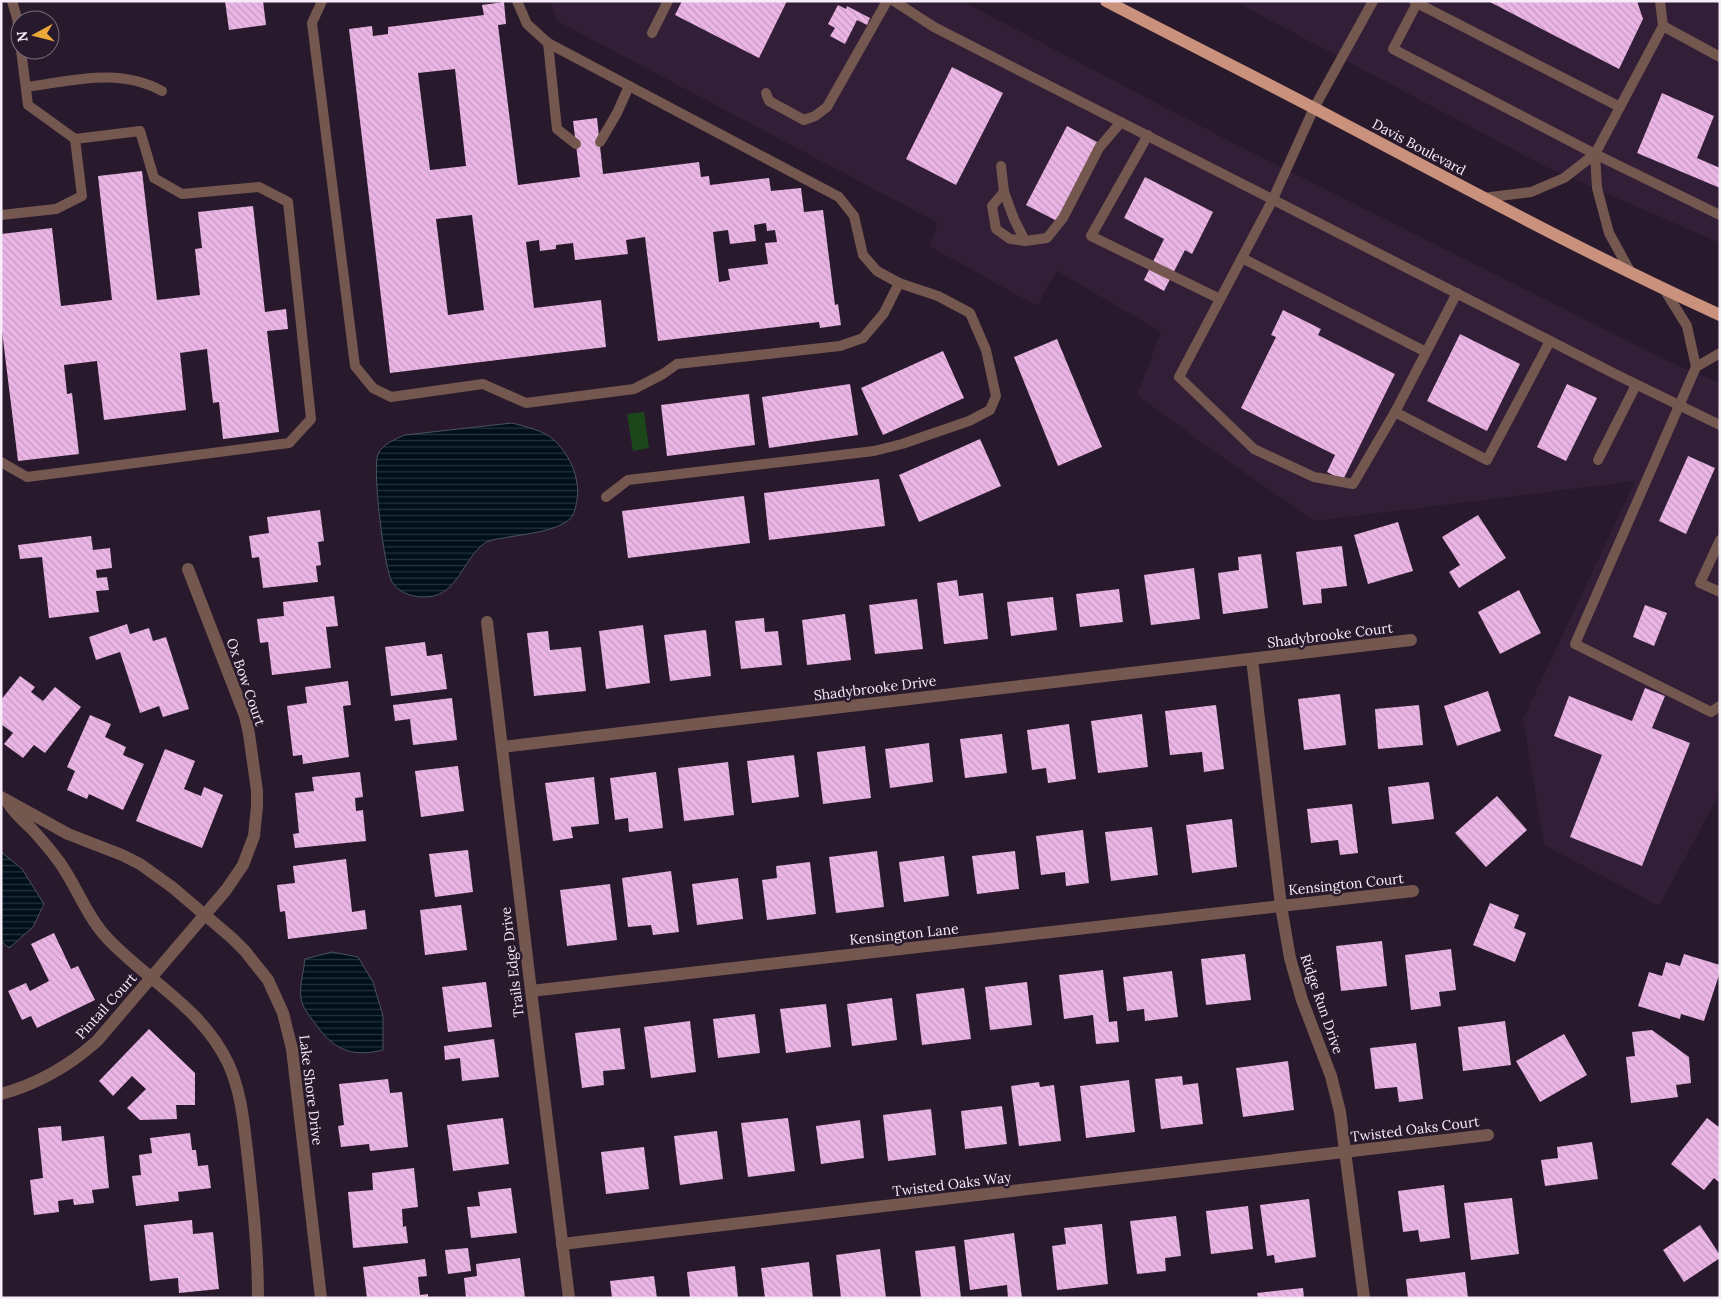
<svg xmlns="http://www.w3.org/2000/svg" width="1721" height="1299" viewBox="0 0 1721 1299" font-family="Lora,serif">
	<defs>
		<pattern id="water-rules" width="6" height="5" patternUnits="userSpaceOnUse" patternTransform="scale(1.25)"><rect width="6" height="5" fill="#00101b"/><path d="M0 2.5h6" fill="none" stroke="#26333d"/></pattern>
		<pattern id="building-back-hatch" width="6" height="6" patternUnits="userSpaceOnUse" patternTransform="scale(1.25)"><rect width="6" height="6" fill="#ebb5e6"/><path d="M-1 5l2 2M0 0l6 6M5-1l2 2" fill="none" stroke="#c39abf"/></pattern>
	</defs>
	<rect width="100%" height="100%" fill="#29192c"/>
	<g fill="#321e37">
		<polygon points="550,1 962,1 1233,143 1666,360 1720,383 1720,793 1659,906 1544,845 1523,719 1635,481 1315,521 1226,460 1137,395 1161,332 1057,271 1037,306 929,246 938,223 557,21"/>
		<polygon points="1234,1 1720,1 1720,243 1546,167"/>
	</g>
	<polygon fill="#1c471b" points="644,412 649,448 633,451 627,414"/>
	<g fill="url(#water-rules)" stroke="#4a525e">
		<path d="M512,423c14,4 31,7 42,17 17,16 28,42 22,65 -1,5 -3,11 -6,14 -13,12 -44,15 -61,18 -10,2 -21,2 -28,9 -21,19 -25,53 -60,51 -12,-1 -22,-5 -29,-15 -8,-13 -20,-114 -14,-128 5,-10 17,-15 27,-19z"/>
		<polygon points="1,852 22,869 44,904 33,927 9,948 1,941"/>
		<path d="M332,952l26,5 15,25 10,34v34c-33,8 -50,-1 -69,-28 -5,-7 -12,-15 -13,-24 -2,-11 3,-28 4,-39z"/>
	</g>
	<g fill="url(#building-back-hatch)" fill-rule="evenodd">
		<polygon points="225,1 263,1 266,25 229,30"/>
		<polygon points="682,1 787,1 759,58 675,15"/>
		<polygon points="1488,1 1637,1 1643,19 1619,69"/>
		<path d="M504,2l2,22 -8,1 20,160 62,-8 -7,-56 24,-3 6,56 96,-12 2,15 8,-1 1,9 59,-7 2,13 30,-3 3,24 19,-2 12,95 3,-1 3,21 -21,3 -1,-6 -161,19 -13,-104 -19,3 2,14 -53,6 -2,-17 -17,2v4l-16,2 -1,-11 -13,2 8,66 67,-8 5,47 -216,26 -41,-344 23,-3 1,10 15,-2v-7l96,-12 -2,-10zM455,69l11,97 -36,4 -12,-97zM472,215l12,95 -36,5 -12,-96zM766,223l1,8 8,-1 2,12 -12,1 3,21 -40,5 2,11 -11,2 -6,-50 15,-2 2,14 26,-3 -2,-16z"/>
		<polygon points="838,5 846,9 847,6 870,18 867,25 857,20 845,44 830,36 835,28 828,24"/>
		<polygon points="952,67 1003,93 956,185 906,159"/>
		<polygon points="1662,93 1714,116 1697,158 1720,168 1720,188 1637,153"/>
		<polygon points="1067,126 1097,142 1057,221 1026,205"/>
		<polygon points="142,171 157,300 200,295 195,249 202,248 198,212 253,206 265,312 286,309 288,329 267,331 279,432 223,439 219,402 213,403 207,349 180,353 186,410 104,420 97,361 64,365 67,394 72,393 79,454 18,461 1,323 1,234 52,228 61,306 112,300 98,176"/>
		<polygon points="1145,177 1213,212 1192,254 1185,250 1164,291 1144,280 1164,239 1124,218"/>
		<polygon points="1283,310 1321,329 1318,335 1395,374 1343,480 1327,472 1335,455 1241,408 1276,337 1271,335"/>
		<polygon points="1460,334 1520,364 1487,431 1427,401"/>
		<polygon points="1057,339 1102,447 1058,466 1014,357"/>
		<polygon points="943,351 964,398 883,435 861,388"/>
		<polygon points="850,384 858,435 769,448 762,397"/>
		<polygon points="1567,384 1597,398 1566,461 1537,447"/>
		<polygon points="749,394 755,445 667,456 661,405"/>
		<polygon points="980,439 1001,486 919,522 899,475"/>
		<polygon points="1688,456 1715,468 1686,534 1659,521"/>
		<polygon points="879,479 885,526 769,540 764,493"/>
		<polygon points="744,496 750,543 628,558 622,511"/>
		<polygon points="320,510 324,541 318,542 321,565 316,566 318,582 263,588 259,557 252,558 249,536 269,533 267,517"/>
		<polygon points="1478,515 1506,558 1459,588 1449,572 1460,565 1442,537"/>
		<polygon points="1398,522 1413,571 1368,584 1354,535"/>
		<polygon points="91,536 93,550 110,548 112,568 96,570 97,578 107,577 109,590 96,591 99,612 49,618 42,557 20,559 18,545"/>
		<polygon points="1342,546 1347,586 1321,589 1322,603 1303,605 1296,552"/>
		<polygon points="1261,554 1268,608 1223,614 1218,573 1239,570 1238,557"/>
		<polygon points="1194,568 1200,619 1151,625 1144,575"/>
		<polygon points="957,580 959,596 983,593 988,639 944,644 937,583"/>
		<polygon points="1119,589 1123,622 1080,627 1076,594"/>
		<polygon points="1519,590 1541,633 1500,654 1478,612"/>
		<polygon points="334,596 338,626 326,627 331,668 272,675 268,642 260,643 257,619 284,616 283,602"/>
		<polygon points="1053,597 1057,630 1011,636 1007,602"/>
		<polygon points="917,599 923,649 875,654 869,605"/>
		<polygon points="1645,605 1667,613 1654,646 1633,637"/>
		<polygon points="845,614 851,660 807,665 802,620"/>
		<polygon points="764,618 765,632 778,631 782,665 741,669 735,621"/>
		<polygon points="127,624 130,634 149,628 153,641 166,637 189,709 163,717 159,706 140,713 120,652 96,660 89,637"/>
		<polygon points="643,625 650,683 606,689 599,631"/>
		<polygon points="706,630 711,676 670,681 664,635"/>
		<polygon points="548,631 550,650 581,647 586,691 534,696 527,633"/>
		<polygon points="425,642 427,656 442,654 447,689 391,696 385,647"/>
		<polygon points="20,676 35,687 31,692 43,701 55,687 81,707 45,753 34,745 23,758 4,744 13,733 1,724 1,700"/>
		<polygon points="348,681 351,705 343,706 349,757 303,764 302,755 293,756 287,706 307,703 305,687"/>
		<polygon points="1645,688 1665,696 1652,728 1690,743 1642,866 1570,837 1602,755 1554,736 1569,696 1632,721"/>
		<polygon points="1488,691 1501,731 1457,746 1444,706"/>
		<polygon points="1340,694 1346,745 1304,750 1298,699"/>
		<polygon points="452,698 457,740 413,745 410,719 395,721 393,705"/>
		<polygon points="1216,705 1224,769 1204,772 1202,752 1170,755 1165,711"/>
		<polygon points="1419,705 1423,745 1378,749 1375,709"/>
		<polygon points="1142,714 1148,767 1098,773 1091,721"/>
		<polygon points="90,715 111,724 105,737 126,747 123,755 144,764 123,810 89,794 87,799 67,790 75,771 67,767"/>
		<polygon points="1069,724 1076,779 1048,783 1046,768 1032,770 1027,730"/>
		<polygon points="1002,734 1007,773 965,778 960,739"/>
		<polygon points="929,743 933,782 890,788 885,749"/>
		<polygon points="865,746 871,798 823,804 817,752"/>
		<polygon points="165,749 195,761 184,789 201,796 204,787 223,795 202,848 136,821"/>
		<polygon points="794,755 799,797 752,803 747,761"/>
		<polygon points="728,762 734,815 684,821 678,768"/>
		<polygon points="458,766 464,811 421,817 415,771"/>
		<polygon points="360,772 363,797 355,798 356,811 363,810 366,841 295,848 293,834 299,833 295,793 314,791 312,777"/>
		<polygon points="656,772 663,828 629,832 628,818 615,820 610,778"/>
		<polygon points="594,777 599,824 571,827 573,838 553,841 545,783"/>
		<polygon points="1429,782 1434,819 1392,824 1388,787"/>
		<polygon points="1497,796 1527,830 1486,867 1455,833"/>
		<polygon points="1352,804 1358,853 1340,855 1338,840 1311,843 1307,809"/>
		<polygon points="1232,819 1237,867 1192,873 1186,825"/>
		<polygon points="1152,827 1158,875 1111,881 1105,832"/>
		<polygon points="1083,830 1089,883 1066,886 1065,872 1041,875 1036,836"/>
		<polygon points="468,850 473,892 435,897 429,854"/>
		<polygon points="877,851 884,907 836,913 829,857"/>
		<polygon points="1015,851 1019,889 977,894 972,856"/>
		<polygon points="944,856 949,896 904,902 899,862"/>
		<polygon points="346,859 352,912 365,910 367,929 288,939 285,911 280,912 277,885 295,883 293,866"/>
		<polygon points="810,862 816,914 767,920 762,880 777,878 776,866"/>
		<polygon points="671,871 679,932 653,935 651,925 628,927 622,878"/>
		<polygon points="738,878 743,919 697,925 692,884"/>
		<polygon points="610,884 617,940 567,946 560,890"/>
		<polygon points="1490,903 1519,915 1514,928 1526,933 1515,962 1473,945"/>
		<polygon points="461,905 467,950 425,955 420,910"/>
		<polygon points="54,933 71,969 78,966 95,1000 37,1028 31,1016 22,1020 8,991 26,983 30,991 49,981 31,944"/>
		<polygon points="1382,941 1387,986 1341,991 1336,946"/>
		<polygon points="1451,949 1456,990 1439,992 1441,1006 1411,1010 1405,955"/>
		<polygon points="1245,954 1251,1000 1206,1005 1201,959"/>
		<polygon points="1684,954 1720,965 1720,972 1704,1021 1681,1014 1680,1019 1638,1006 1649,972 1662,976 1666,962 1680,966"/>
		<polygon points="1103,970 1109,1022 1117,1021 1119,1042 1096,1044 1093,1015 1064,1019 1059,975"/>
		<polygon points="1172,971 1178,1017 1145,1021 1144,1009 1127,1011 1123,977"/>
		<polygon points="486,982 492,1027 448,1032 442,987"/>
		<polygon points="1027,982 1032,1025 990,1030 985,987"/>
		<polygon points="964,988 971,1039 922,1045 916,994"/>
		<polygon points="892,998 897,1040 852,1046 847,1004"/>
		<polygon points="826,1004 831,1047 786,1053 780,1009"/>
		<polygon points="755,1014 760,1053 718,1058 713,1019"/>
		<polygon points="690,1021 696,1072 651,1078 644,1027"/>
		<polygon points="1505,1021 1511,1065 1463,1071 1458,1027"/>
		<polygon points="620,1028 625,1069 603,1071 604,1085 582,1088 575,1033"/>
		<polygon points="149,1029 195,1073 195,1105 176,1105 177,1119 140,1120 127,1108 146,1089 132,1076 113,1096 99,1081"/>
		<polygon points="1652,1030 1689,1057 1691,1083 1676,1085 1678,1097 1631,1103 1626,1057 1635,1056 1632,1032"/>
		<polygon points="1564,1034 1587,1075 1540,1102 1516,1061"/>
		<polygon points="494,1039 499,1077 462,1081 460,1058 445,1060 444,1046"/>
		<polygon points="1416,1043 1423,1099 1399,1102 1397,1087 1375,1089 1370,1048"/>
		<polygon points="1288,1061 1294,1110 1243,1117 1236,1068"/>
		<polygon points="1182,1076 1183,1085 1198,1083 1203,1124 1161,1129 1155,1079"/>
		<polygon points="388,1079 390,1093 402,1092 408,1147 370,1151 369,1144 341,1147 338,1126 344,1125 339,1084"/>
		<polygon points="1129,1080 1135,1132 1086,1138 1080,1086"/>
		<polygon points="1039,1082 1040,1087 1054,1085 1061,1141 1019,1146 1011,1086"/>
		<polygon points="1002,1106 1007,1144 965,1149 961,1111"/>
		<polygon points="931,1109 936,1155 888,1161 883,1115"/>
		<polygon points="503,1118 509,1164 453,1171 447,1125"/>
		<polygon points="788,1118 795,1171 748,1177 741,1123"/>
		<polygon points="1707,1118 1720,1128 1720,1183 1714,1178 1704,1190 1671,1164"/>
		<polygon points="860,1120 864,1158 821,1164 816,1126"/>
		<polygon points="61,1126 62,1141 104,1136 109,1188 92,1190 94,1203 74,1205 73,1199 58,1201 59,1212 34,1215 30,1180 43,1178 38,1128"/>
		<polygon points="717,1131 723,1179 680,1185 674,1136"/>
		<polygon points="190,1133 192,1150 196,1150 198,1166 208,1165 211,1188 178,1192 179,1201 136,1206 132,1176 141,1175 139,1155 152,1153 150,1138"/>
		<polygon points="1592,1142 1598,1179 1545,1186 1541,1160 1558,1158 1557,1147"/>
		<polygon points="644,1147 649,1189 606,1194 601,1152"/>
		<polygon points="414,1168 418,1207 402,1209 403,1227 406,1226 408,1243 353,1248 348,1192 373,1190 372,1173"/>
		<polygon points="1444,1185 1450,1238 1420,1242 1418,1230 1403,1232 1398,1191"/>
		<polygon points="511,1188 517,1233 471,1238 467,1207 480,1206 478,1192"/>
		<polygon points="1512,1198 1519,1254 1471,1260 1464,1203"/>
		<polygon points="1309,1199 1316,1257 1275,1263 1274,1255 1267,1256 1260,1205"/>
		<polygon points="1248,1206 1253,1249 1211,1254 1206,1211"/>
		<polygon points="1176,1216 1181,1256 1165,1258 1166,1271 1137,1274 1130,1221"/>
		<polygon points="192,1220 193,1234 213,1232 219,1289 179,1293 178,1278 150,1281 144,1225"/>
		<polygon points="1102,1224 1108,1284 1057,1290 1052,1246 1066,1244 1064,1228"/>
		<polygon points="1700,1225 1720,1255 1720,1258 1684,1282 1663,1250"/>
		<polygon points="1014,1233 1022,1298 1008,1298 1007,1285 970,1290 964,1240"/>
		<polygon points="955,1246 961,1298 921,1298 915,1251"/>
		<polygon points="468,1248 471,1271 448,1274 445,1250"/>
		<polygon points="880,1249 886,1298 841,1298 836,1255"/>
		<polygon points="520,1258 525,1298 466,1298 464,1278 477,1276 476,1264"/>
		<polygon points="425,1259 427,1276 418,1277 420,1295 428,1294 428,1298 367,1298 363,1267"/>
		<polygon points="809,1262 813,1298 765,1298 761,1268"/>
		<polygon points="735,1266 738,1298 690,1298 687,1272"/>
		<polygon points="1465,1272 1468,1298 1408,1298 1406,1279"/>
		<polygon points="654,1276 657,1298 612,1298 610,1281"/>
		<polygon points="1303,1288 1304,1298 1258,1298 1257,1293"/>
	</g>
	<g fill="none" stroke-linecap="round" stroke-linejoin="round">
		<g stroke="#74584f" stroke-width="10">
			<polyline points="12,1 17,18 20,41"/>
			<polyline points="322,1 312,23 355,366 373,388 391,397 483,384 526,403 634,389 663,374 677,364 840,346 863,338 884,313 899,283"/>
			<polyline points="517,1 527,24 548,43 839,197 854,216 863,255 877,271 899,283 938,296 970,313 986,350 996,396 990,410 969,421 902,444 874,451 628,480 606,497"/>
			<polyline points="894,1 934,27 1619,376 1720,425"/>
			<polyline points="1373,1 1314,108 1273,199 1179,377 1254,449 1314,477 1353,484 1395,412 1457,293"/>
			<polyline points="1414,1 1417,3 1393,49 1595,154 1720,215"/>
			<polyline points="1417,3 1620,107"/>
			<polyline points="1663,26 1720,57"/>
			<polyline points="652,33 668,1"/>
			<polyline points="548,43 557,129 576,144"/>
			<path d="M26,87c46,-6 93,-20 136,4"/>
			<polyline points="766,93 769,101 804,120 815,116 827,107 887,1"/>
			<polyline points="1148,135 1091,236 1220,299"/>
			<polyline points="600,142 617,113 629,86"/>
			<polyline points="1595,154 1597,188 1609,233 1631,273"/>
			<polyline points="1001,166 1004,192 1014,219 1025,241 1047,238 1063,218 1099,148 1121,122"/>
			<polyline points="1004,192 992,206 996,229 1010,239 1025,241"/>
			<polyline points="1483,198 1531,192 1564,178 1595,154 1663,26 1660,1"/>
			<polyline points="1,215 56,209 82,196 75,139"/>
			<polyline points="1242,258 1426,352"/>
			<polyline points="1664,289 1687,326 1696,367"/>
			<polyline points="1720,353 1696,367 1575,644 1711,712 1720,706"/>
			<polyline points="1395,412 1487,460 1550,341"/>
			<polyline points="1598,460 1636,385"/>
			<polyline points="1,462 27,477 289,443 311,419 288,202 259,187 182,194 154,178 140,131 75,139 28,105 21,50"/>
			<polyline points="1720,540 1700,583 1720,592"/>
		</g>
		<g stroke="#74584f" stroke-width="12">
			<polyline points="487,622 531,991 569,1298"/>
			<polyline points="1252,659 1281,906 1290,958 1302,1000 1331,1076 1340,1112 1364,1298"/>
			<polyline points="502,747 1411,640"/>
			<polyline points="1,797 68,834 122,855 140,864 172,887 232,938 245,951 268,980 283,1013 292,1049 321,1298"/>
			<path d="M8,803c6,10 14,17 23,25 10,11 20,22 29,35 17,24 27,54 48,76 40,42 94,69 120,124 14,30 16,63 20,96 5,46 10,92 10,139"/>
			<polyline points="531,991 1413,891"/>
			<path d="M1,1094c37,-10 68,-28 96,-53l129,-151 17,-25 11,-29 3,-30v-15l-8,-57 -4,-18 -57,-147"/>
			<polyline points="562,1244 1488,1135"/>
		</g>
		<path stroke="#ca917c" stroke-width="12" d="M1106,1c80,42 162,82 242,125 123,65 245,131 372,189"/>
	</g>
	<g text-anchor="middle" dominant-baseline="central" stroke-width="5" stroke-linejoin="round" paint-order="stroke">
		<g font-size="14" fill="#f7ecf9" stroke="#29192c">
			<text transform="translate(1419 147) rotate(28)">Davis Boulevard</text>
			<text transform="translate(1330 635) rotate(-7)">Shadybrooke Court</text>
			<text transform="translate(246 682) rotate(71)">Ox Bow Court</text>
			<text transform="translate(875 688) rotate(-7)">Shadybrooke Drive</text>
			<text transform="translate(1346 884) rotate(-6)">Kensington Court</text>
			<text transform="translate(904 934) rotate(-6)">Kensington Lane</text>
			<text transform="translate(512 962) rotate(-97)">Trails Edge Drive</text>
			<text transform="translate(1322 1004) rotate(71)">Ridge Run Drive</text>
			<text transform="translate(106 1006) rotate(-48)">Pintail Court</text>
			<text transform="translate(311 1090) rotate(83)">Lake Shore Drive</text>
			<text transform="translate(1415 1129) rotate(-7)">Twisted Oaks Court</text>
			<text transform="translate(952 1184) rotate(-7)">Twisted Oaks Way</text>
		</g>
	</g>
	<rect width="1721" height="1299" fill="none" stroke="#f7ecf9" stroke-width="5"/>
	<g transform="translate(35 35) rotate(263)"><circle r="24" fill="#29192c" stroke="#7b6d7e"/>
	<path d="M0-4L9 19L0 12L-9 19Z" fill="#eca93a"/>
	<text y="-8" font-size="14" font-weight="bold" text-anchor="middle" fill="#f7ecf9">N</text>
	</g>
</svg>
